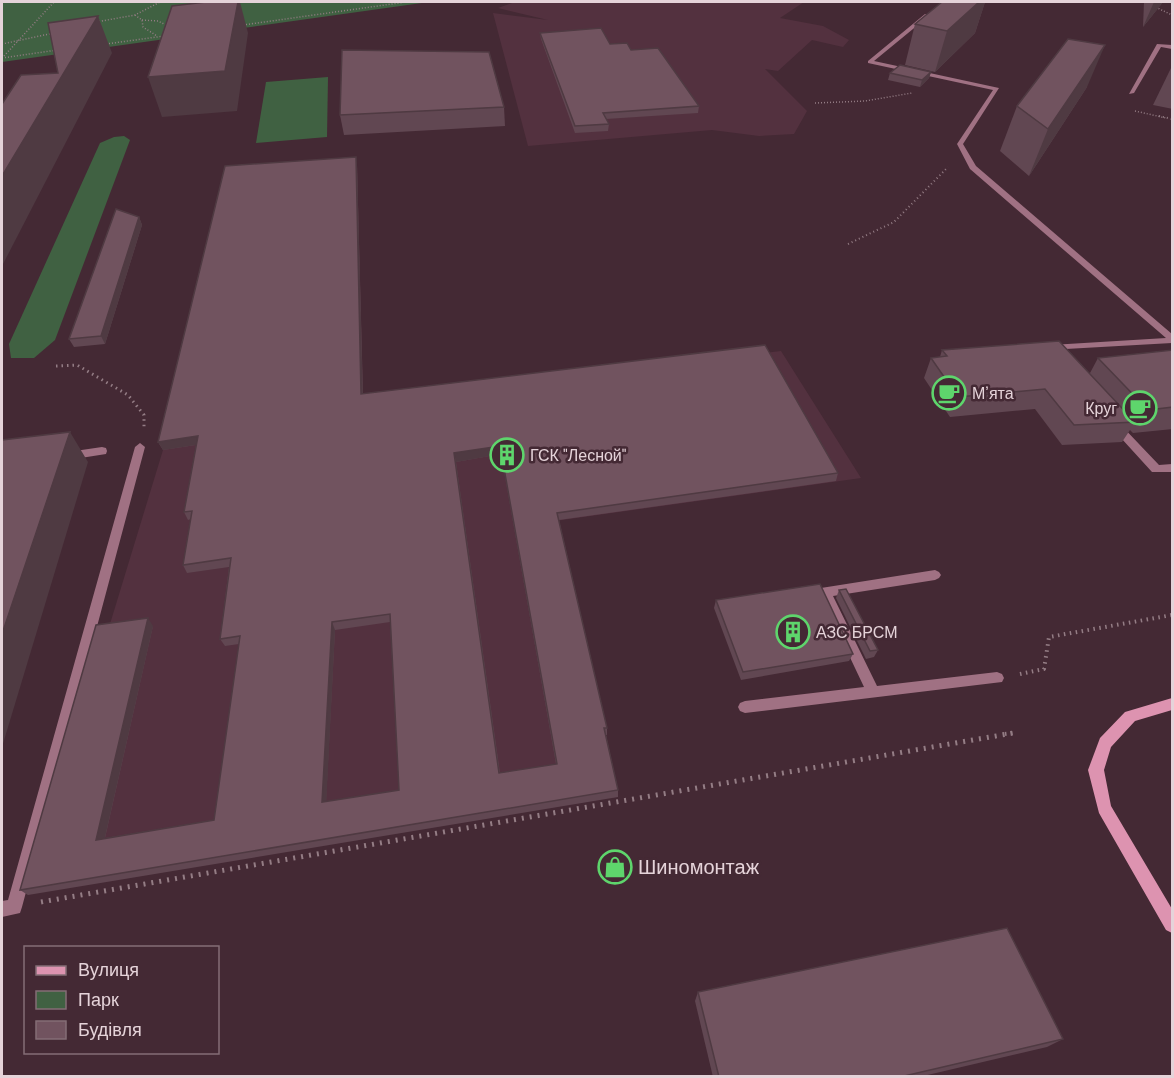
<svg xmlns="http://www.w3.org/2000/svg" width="1174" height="1078" viewBox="0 0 1174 1078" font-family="'DM Sans',sans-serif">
	<rect width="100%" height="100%" fill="#442934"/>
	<g fill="#53313f">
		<polygon points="515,2 804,2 780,18 823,26 849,40 843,47 812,40 778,71 765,69 807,111 794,134 759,136 712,130 528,146 493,13 548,20 498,8"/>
		<polygon points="357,164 363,402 781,351 861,478 555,521 618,797 39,857 163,450 228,173"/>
	</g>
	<g fill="#406142">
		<polygon points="2,2 429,2 2,62"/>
		<polygon points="328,77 327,137 256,143 266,82"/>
		<polygon points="124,136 130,140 55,340 34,358 11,358 9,344 100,143 114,137"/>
	</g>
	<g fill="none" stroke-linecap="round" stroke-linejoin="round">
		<g stroke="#947d85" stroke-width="1.5" stroke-dasharray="1 2" stroke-linecap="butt">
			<polyline points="1145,2 1172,15"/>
			<polyline points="135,15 142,20 143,27 157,36"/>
			<polyline points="142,20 158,21 170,27"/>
			<polyline points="96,22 135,15 160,2"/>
			<polyline points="243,25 406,2"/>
			<polyline points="2,44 54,33"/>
			<polyline points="106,44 164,36"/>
			<polyline points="4,56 54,2"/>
			<polyline points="2,58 57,50"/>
			<polyline points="815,103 865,101 912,93"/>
			<polyline points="1135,111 1166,118"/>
		</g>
		<g stroke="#947d85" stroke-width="2" stroke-dasharray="1 3" stroke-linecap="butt">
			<polyline points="1159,116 1172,119"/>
			<polyline points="1172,183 1172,186"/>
			<polyline points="848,244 894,222 948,167"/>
		</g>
		<polyline stroke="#947d85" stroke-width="3" stroke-dasharray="1.5 4" stroke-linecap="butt" points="56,366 77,365 128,395 144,415 144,428"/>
		<g stroke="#947d85" stroke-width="4" stroke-dasharray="1.5 4.5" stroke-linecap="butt">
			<polyline points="1020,674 1044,669 1049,637 1172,615"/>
			<polyline points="1005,734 1013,733"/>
		</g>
		<polyline stroke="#947d85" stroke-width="5" stroke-dasharray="2 6" stroke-linecap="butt" points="41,902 1013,733"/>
		<g fill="#a07183" fill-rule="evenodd">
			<polygon points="925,14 930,15 874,61 999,88 963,144 976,166 1172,334 1172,343 1048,350 1046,348 1051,345 1166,338 970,169 957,144 993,90 868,63 868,61"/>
			<polygon points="1157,44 1172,45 1172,49 1161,47 1134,93 1129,94"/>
			<polygon points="1115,422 1119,423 1159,465 1172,464 1172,472 1152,472 1111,427 1110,425 1111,423"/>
			<polygon points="140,443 145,447 22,907 20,913 2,917 2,901 8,900 135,447"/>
			<polygon points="102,447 106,448 107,451 106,454 68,460 63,456 68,452"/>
			<polygon points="935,570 939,572 941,575 939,578 935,580 833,596 877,686 997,672 1002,674 1004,678 1002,682 745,713 740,711 738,707 740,703 745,701 864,687 819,592 821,588"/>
		</g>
		<polygon fill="#dd93b0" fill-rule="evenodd" points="1172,698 1172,710 1135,721 1111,747 1104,770 1111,806 1172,909 1172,933 1166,930 1099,813 1088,770 1100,738 1125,712"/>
	</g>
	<g fill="#614752" fill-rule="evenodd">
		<polygon points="942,2 985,2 975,33 935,72 905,65 915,24"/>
		<polygon points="1144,2 1163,2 1143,27"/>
		<polygon points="540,33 610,44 631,50 699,106 698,113 606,119 609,124 608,131 575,133 541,39"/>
		<polygon points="1173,65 1173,109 1153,105 1172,66"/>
		<polygon points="931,72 929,78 920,87 888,80 890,73"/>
		<polygon points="1087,87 1029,176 1000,151 1017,106"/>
		<polygon points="504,107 505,126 344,135 340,115"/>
		<path d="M357,164l6,230 475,79 -2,8 -277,39 48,208v7h-1l12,55v7l-590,98 -8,-5 133,-264 -48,212 109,-18 25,-176 -14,2 -5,-7 9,-72 -42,6 -4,-8 8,-46 -3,1 -4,-8 12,-67 -33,5 -5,-8zM501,454l55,310 -56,9 -44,-311zM390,622l9,168 -73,12 9,-172z"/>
		<polygon points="139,217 142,225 105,344 74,347 69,339"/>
		<polygon points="942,350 1090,373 1098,358 1173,350 1173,429 1133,433 1130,430 1122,442 1062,445 1035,409 950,417 924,378 931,358 940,357"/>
		<polygon points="839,590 878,650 874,657 866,659 836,598"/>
		<polygon points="716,600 853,654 849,661 741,680 714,608"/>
		<polygon points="698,992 1063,1039 1047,1047 919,1077 713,1077 695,1001"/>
	</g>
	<g fill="#4f3a42">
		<polygon points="238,2 240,2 248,33 237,111 162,117 148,77"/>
		<polygon points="979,2 985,2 975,33 935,72 947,31"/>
		<polygon points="1154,2 1163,2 1143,27"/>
		<polygon points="98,16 112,53 2,266 2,176"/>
		<polygon points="1105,45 1087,87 1029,176 1048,129"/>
		<polygon points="931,72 929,78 920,87 922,80"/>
		<polygon points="356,157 357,164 363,402 361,394"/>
		<polygon points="139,217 142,225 105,344 101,336"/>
		<polygon points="70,432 88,462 2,747 2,634"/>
		<polygon points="198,436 202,444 163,450 158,442"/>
		<polygon points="500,446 501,454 456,462 454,453"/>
		<polygon points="148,618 153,626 103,846 96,840"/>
		<polygon points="332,622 335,630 326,809 322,802"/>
	</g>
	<g fill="#71535f" stroke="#4f3a42" stroke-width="1.5" fill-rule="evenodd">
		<polygon points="206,2 238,2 225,71 148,77 172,6"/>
		<polygon points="942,2 979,2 947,31 915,24"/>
		<polygon points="98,16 2,176 2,104 21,75 58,73 48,23"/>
		<polygon points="601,28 610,44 627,43 631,50 658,48 699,106 603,113 609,124 575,126 540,33"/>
		<polygon points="1068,39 1105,45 1048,129 1017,106"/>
		<polygon points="342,50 489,52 504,107 340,115"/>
		<polygon points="900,65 931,72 922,80 890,73"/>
		<path d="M356,157l5,237 404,-49 73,128 -281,40 50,215h-3l14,62 -598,100 76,-265 52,-7 -52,222 118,-20 26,-184 -20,3 11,-81 -48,7 9,-54 -8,1 14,-76 -40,6 67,-276zM500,446l57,318 -58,9 -45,-320zM390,614l9,176 -77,12 10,-180z"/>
		<polygon points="116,209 139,217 101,336 69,339"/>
		<polygon points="1059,341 1135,422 1074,425 1045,389 958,397 931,358 947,356 942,350"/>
		<polygon points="1173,350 1173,407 1148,410 1098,358"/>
		<polygon points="70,432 2,634 2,440"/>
		<polygon points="820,584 853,654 743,672 716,600"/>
		<polygon points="846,589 878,650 870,651 839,590"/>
		<polygon points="1007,928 1063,1039 900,1077 719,1077 698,992"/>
	</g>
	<defs>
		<symbol id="cafe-ring" viewBox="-11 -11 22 22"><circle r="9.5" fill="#442934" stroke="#5ed56c" stroke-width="1.5"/><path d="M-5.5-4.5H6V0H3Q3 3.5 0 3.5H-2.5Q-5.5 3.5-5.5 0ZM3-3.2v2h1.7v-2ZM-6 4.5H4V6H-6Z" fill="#5ed56c"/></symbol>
		<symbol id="building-ring" viewBox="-11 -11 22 22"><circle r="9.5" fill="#442934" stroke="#5ed56c" stroke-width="1.5"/><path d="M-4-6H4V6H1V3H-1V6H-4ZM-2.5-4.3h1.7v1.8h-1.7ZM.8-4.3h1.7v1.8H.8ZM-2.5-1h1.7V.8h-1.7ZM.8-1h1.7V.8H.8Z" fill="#5ed56c"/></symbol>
		<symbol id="shop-ring" viewBox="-11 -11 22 22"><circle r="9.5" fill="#442934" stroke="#5ed56c" stroke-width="1.5"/><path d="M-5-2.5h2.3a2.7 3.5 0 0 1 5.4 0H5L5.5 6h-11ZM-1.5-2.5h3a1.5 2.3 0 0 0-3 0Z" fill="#5ed56c"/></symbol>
	</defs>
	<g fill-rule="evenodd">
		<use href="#cafe-ring" x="930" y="374" width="38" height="38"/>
		<use href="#cafe-ring" x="1121" y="389" width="38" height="38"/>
		<use href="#building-ring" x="488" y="436" width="38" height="38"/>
		<use href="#building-ring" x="774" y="613" width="38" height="38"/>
		<use href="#shop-ring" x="596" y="848" width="38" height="38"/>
	</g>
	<g text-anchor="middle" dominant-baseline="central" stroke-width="5" stroke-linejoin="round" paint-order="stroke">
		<g font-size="16" fill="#e5d3d9" stroke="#442934" text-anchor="start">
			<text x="972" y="393">Мʼята</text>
			<text x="1117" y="408" text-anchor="end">Круг</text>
			<text x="530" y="455">ГСК "Лесной"</text>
			<text x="816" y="632">АЗС БРСМ</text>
		</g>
		<g font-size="20" fill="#e5d3d9" stroke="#442934" text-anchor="start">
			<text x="638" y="867">Шиномонтаж</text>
		</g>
	</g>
	<rect width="1174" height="1078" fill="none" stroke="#e5d3d9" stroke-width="6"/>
	<rect x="24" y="946" width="195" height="108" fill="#442934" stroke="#846d76" stroke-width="1.5"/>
	<rect x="36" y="966" width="30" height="9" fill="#dd93b0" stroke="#846d76" stroke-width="1.5"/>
	<text x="78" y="976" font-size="18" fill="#e5d3d9">Вулиця</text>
	<rect x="36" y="991" width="30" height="18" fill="#406142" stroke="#846d76" stroke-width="1.5"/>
	<text x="78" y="1006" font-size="18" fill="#e5d3d9">Парк</text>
	<rect x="36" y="1021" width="30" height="18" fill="#71535f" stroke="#846d76" stroke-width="1.5"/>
	<text x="78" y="1036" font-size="18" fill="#e5d3d9">Будівля</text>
</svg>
